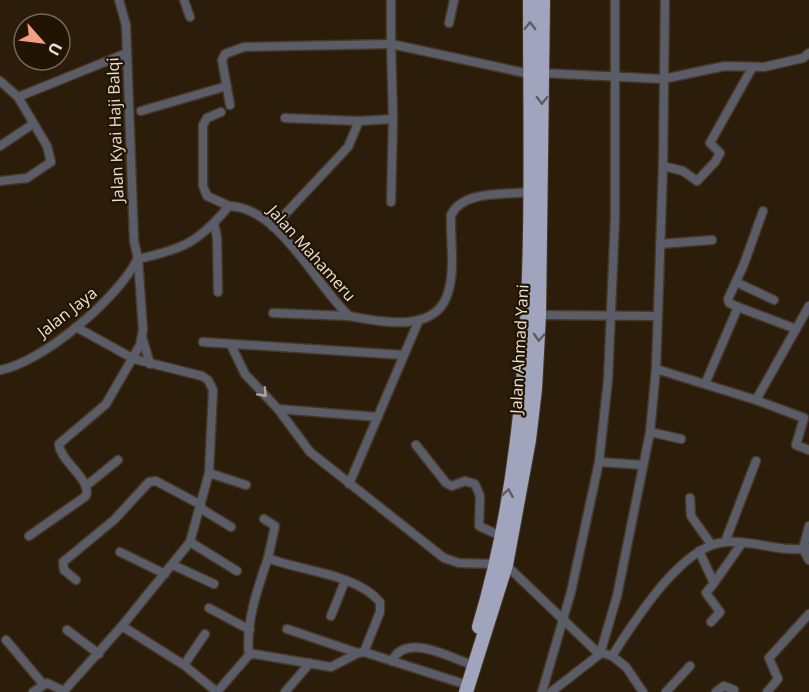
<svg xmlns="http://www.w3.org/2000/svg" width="809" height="692" viewBox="0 0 809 692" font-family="'Open Sans',sans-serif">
	<rect width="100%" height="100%" fill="#2b1d0a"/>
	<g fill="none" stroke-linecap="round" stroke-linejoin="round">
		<defs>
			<g id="minor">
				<polyline points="184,0 190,17"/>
				<polyline points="449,23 454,0"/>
				<polyline points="542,73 663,79 725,66 764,67 803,58 809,53"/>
				<polyline points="0,81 18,97 127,53"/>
				<polyline points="230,105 222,60 225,54 244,47 391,44 391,0"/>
				<polyline points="141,111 227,86"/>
				<polyline points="221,112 207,118 203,125 203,186 207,196 229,206"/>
				<polyline points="285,118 359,121"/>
				<polyline points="0,146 33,124"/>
				<polyline points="663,166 683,171 697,181 715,162 720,153 710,143 752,68"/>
				<polyline points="0,181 27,178 51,162 47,146 18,97"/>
				<polyline points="391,202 393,119 391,44 530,74"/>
				<polyline points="214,224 217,237 218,292"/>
				<polyline points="273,227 348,147 359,121 393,119"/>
				<polyline points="660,244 712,240"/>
				<path d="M138,259c45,-10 60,-16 91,-53 50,1 86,78 120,110 33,6 90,19 100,-27 6,-23 1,-50 2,-74 12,-25 54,-20 79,-23"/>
				<polyline points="736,282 774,300"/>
				<polyline points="738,307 796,329"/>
				<polyline points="273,313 349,316"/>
				<polyline points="539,315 656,316"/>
				<polyline points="76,327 134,359 202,376 208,380 213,390 209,473 190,542 122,626"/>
				<polyline points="142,337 150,364"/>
				<polyline points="203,342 404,355"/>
				<polyline points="231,345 245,374 278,409 310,452 444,558 459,563 495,564"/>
				<polyline points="656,369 756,400 809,306"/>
				<path d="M0,370c43,-8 117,-71 137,-110"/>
				<polyline points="705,384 738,307 729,303 728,299 744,264 763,211"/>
				<polyline points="756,400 804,418 796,445 809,450"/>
				<polyline points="278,409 378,417"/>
				<polyline points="650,432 681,439"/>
				<polyline points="416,445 446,483 452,486 465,481 475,484 480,496 479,526 501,536"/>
				<polyline points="599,462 643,465"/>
				<polyline points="209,473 246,485"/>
				<polyline points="349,484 419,320"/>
				<polyline points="86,486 118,460"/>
				<polyline points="690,498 691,516 711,544"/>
				<polyline points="200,508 231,527"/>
				<path d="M264,519l11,7 -7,32c35,14 87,15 112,44v10l-16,40"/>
				<polyline points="809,526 803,549 809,560"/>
				<path d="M29,536l57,-40c6,-17 -26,-34 -27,-52l47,-40 34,-59 3,-15 -5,-71 -4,-18 -8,-216 -7,-25"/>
				<polyline points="190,542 237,571"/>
				<polyline points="725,542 756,461"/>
				<polyline points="699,551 714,583 706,593 720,612 711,622"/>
				<polyline points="120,552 165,574"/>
				<polyline points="173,565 214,584"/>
				<polyline points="506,565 596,651 612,656 626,667 643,692"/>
				<polyline points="76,580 64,570 63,562 114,520 149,482 156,481 201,505"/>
				<polyline points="714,583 742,543"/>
				<polyline points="209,608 250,630"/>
				<polyline points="331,616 345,581"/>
				<polyline points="287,629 358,653"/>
				<polyline points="67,630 99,654"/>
				<polyline points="6,640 43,684"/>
				<path d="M249,655c-4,-31 9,-68 19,-97"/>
				<path d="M612,656c22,-34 70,-112 114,-114 28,-2 54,11 83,6"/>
				<path d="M392,661c13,-28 55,-5 75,2"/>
				<polyline points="184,665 205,634"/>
				<polyline points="33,692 47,683 64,691 122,626 184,665 217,692 249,655 254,654 331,667 358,653 364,652 461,683"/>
				<polyline points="285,692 310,663"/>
				<polyline points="542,692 571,592 599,462 608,380 615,218 615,0"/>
				<polyline points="551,692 600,654 617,596 650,432 656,369 663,166 665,0"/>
				<polyline points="666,692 690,666"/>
				<polyline points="716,692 724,686 734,690"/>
				<polyline points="767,692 778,679 769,658 809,614"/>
			</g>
			<g id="trunk">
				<path d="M479,627c61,-202 51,-418 51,-627"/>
				<polyline points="466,692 506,565 529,440 535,389 539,315 543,0"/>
			</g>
		</defs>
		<use href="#minor" stroke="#463826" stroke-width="11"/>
		<use href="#trunk" stroke="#463826" stroke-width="16"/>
		<use href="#minor" stroke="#5a5c67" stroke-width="8"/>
		<use href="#trunk" stroke="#a0a4bc" stroke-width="14"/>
	</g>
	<defs><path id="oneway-chevron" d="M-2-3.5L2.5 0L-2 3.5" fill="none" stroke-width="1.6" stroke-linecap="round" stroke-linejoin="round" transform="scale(1.5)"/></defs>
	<g stroke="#605c60">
		<use href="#oneway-chevron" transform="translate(530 26) rotate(-90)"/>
		<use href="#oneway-chevron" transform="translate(542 100) rotate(91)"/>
		<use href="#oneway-chevron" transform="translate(539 337) rotate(92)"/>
		<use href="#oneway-chevron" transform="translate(508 493) rotate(-80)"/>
	</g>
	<use stroke="#a9a5a3" href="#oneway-chevron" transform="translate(263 393) rotate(47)"/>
	<g text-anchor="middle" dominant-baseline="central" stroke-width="4.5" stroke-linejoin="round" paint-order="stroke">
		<g font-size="16" fill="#e9e0d4" stroke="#211403">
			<text transform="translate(115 130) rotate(-92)">Jalan Kyai Haji Balqi</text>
			<text transform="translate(312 253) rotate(48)">Jalan Mahameru</text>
			<text transform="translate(67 312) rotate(-38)">Jalan Jaya</text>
			<text transform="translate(519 349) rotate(-87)">Jalan Ahmad Yani</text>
		</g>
	</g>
	<g transform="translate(42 42) rotate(118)"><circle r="28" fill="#211403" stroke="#716657" stroke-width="1.5"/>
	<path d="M0-4.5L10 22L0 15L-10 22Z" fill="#f2a081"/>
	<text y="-9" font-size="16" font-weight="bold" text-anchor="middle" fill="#e9e0d4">U</text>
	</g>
</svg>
